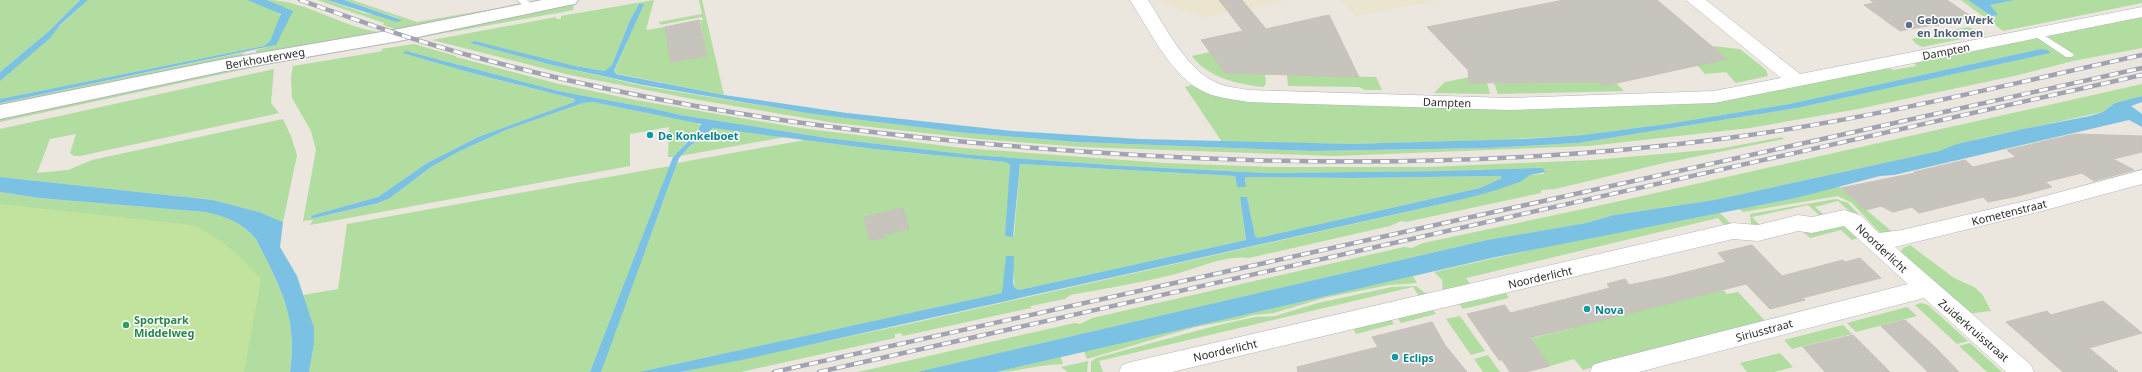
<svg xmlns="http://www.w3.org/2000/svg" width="2142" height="372" viewBox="0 0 2142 372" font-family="'Noto Sans',sans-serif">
	<rect width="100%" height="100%" fill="#ebe6de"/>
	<g fill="#ebe4cf">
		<polygon points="1156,0 1290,0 1205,17"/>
		<polygon points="1341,0 1439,0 1355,16"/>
	</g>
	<g fill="#b1dda0">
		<polygon points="0,0 80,0 48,32 0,72"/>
		<polygon points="88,0 247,0 279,13 281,17 270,41 264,46 0,99 0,81"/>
		<path d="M267,0c39,0 75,28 113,32l-121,22 -3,-1v-3l19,-5 17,-34z"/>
		<polygon points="317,0 327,0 364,13 401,19 344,0 352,0 417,22 510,6 397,30 383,25 384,23"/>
		<polygon points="654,0 646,30 665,27 671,62 707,56 700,20 703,20 702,17 660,25 659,22 702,14 699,0 702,0 724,95 614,73 643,4 639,4 630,20 612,65 606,71 575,66 470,43 552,65 643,86 813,114 966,133 1076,142 1311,151 1489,148 1578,143 1797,108 2051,53 2041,49 1789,104 1667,124 1583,135 1498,140 1350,144 1222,142 1185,87 1192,85 1211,95 1232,99 1492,107 1722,100 1890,68 1893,70 1916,66 1914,63 2039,38 2072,54 2046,37 2142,17 2142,48 2073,61 2014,76 1858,109 1750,128 1589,146 1335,156 1082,147 978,139 835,123 687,98 570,75 432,40 556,17 556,19 561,19 561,16"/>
		<polygon points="1961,0 1968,0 1991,16 1997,15 1990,5 2015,0 2142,0 2142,3 2003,31"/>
		<polygon points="574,3 573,10 558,13 417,38 413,36"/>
		<polygon points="1968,27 1986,34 1922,47 1915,43 1912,39 1929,35 1934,38 1957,34 1953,30"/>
		<path d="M414,44l42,12v1l103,27 76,16 165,28 163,20 201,15 108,4h156l165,-7 125,-11 64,-12 2,2 -120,24 -109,26 -14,1v3l-135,29 -5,-1 -11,5 -141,32c-26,-3 -52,11 -77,17 -34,8 -68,14 -102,20l-5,4 -34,7v2l-128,28 -3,-3 -5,1v4l-141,31 -13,3h-60l232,-49 551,-124 56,-17 10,-7 14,-1 1,-4 -276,3 -144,-7 -153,-11 -145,-17 -146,-23 -31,-7 -92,-17 -152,-40 72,24 97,24 -1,3 -96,35 -51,26 -49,34 -65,18 -3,4 70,-16 10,-5 41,-31 29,-16 46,-21 77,-27 10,-1 104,21 4,3 -28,31h-5l1,-30 -39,7v32l-320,59 3,-5 -10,1 13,-71 -5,-19 -19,-33 -1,-21 2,-11 90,-15 -2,-2z"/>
		<polygon points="1712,46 1740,49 1766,70 1768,76 1736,83 1726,72 1705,74 1697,65 1727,59"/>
		<polygon points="245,52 239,58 0,108 0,103"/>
		<path d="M1210,52l15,21 40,1 1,10 -3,3c-25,-3 -55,-9 -71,-31z"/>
		<polygon points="279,58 283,61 0,122 0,116"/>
		<polygon points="274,69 271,103 279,113 80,156 74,156 70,153 76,134 50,139 37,173 68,170 92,160 283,119 291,136 297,155 283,222 259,212 213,200 0,177 0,129"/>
		<polygon points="1287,75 1376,77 1382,90 1365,90 1359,87 1288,86"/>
		<polygon points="1470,77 1470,82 1487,83 1490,94 1434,93 1445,82"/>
		<polygon points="1599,82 1604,86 1616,83 1624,91 1498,94 1494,83"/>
		<polygon points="2142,84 2142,96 2115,103 2103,112 1981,138 1939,151 1714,200 1614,215 1586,223 1487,240 917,372 858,372 1075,323 1080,324 1092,318 1404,247 1412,248 1423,243 1602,205"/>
		<polygon points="710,128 723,128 785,137 680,156"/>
		<path d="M805,140l69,9 132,13 4,3 -4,71h8l6,-72 215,12 2,11h9l-1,-9 2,-1 106,1 147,-2 2,2 -22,10 -222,50 -3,-2 -8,-39h-7l6,43 -227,50 -4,-2 -2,-16 -7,-16 -3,37 -364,79h-38c22,-70 52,-138 76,-209z"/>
		<polygon points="670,166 590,372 309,372 314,344 303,295 338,289 347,224"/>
		<polygon points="1838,186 1896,235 1882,235 1852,203 1838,196 1743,212 1739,209 1792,199"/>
		<path d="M0,192l39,6 166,14c20,4 38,11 51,27 24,48 42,77 34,133h-290z"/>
		<polygon points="1836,199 1848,203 1868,224 1868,228 1838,201 1815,207 1824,215 1820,216 1808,205 1752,217 1761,226 1754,228 1751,224 1750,214"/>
		<polygon points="1720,213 1734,227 1727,228 1718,218 1466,278 1473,288 1443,291 1442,280 1434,272 1535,249"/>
		<polygon points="1845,226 1858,238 1852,240 1841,230 1810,238 1800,229"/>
		<polygon points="1910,245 1954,278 1974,287 1982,294 1991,311 1966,314 1903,256 1901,251 1903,248"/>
		<polygon points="1413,276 1417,283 1389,285 1324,298 1274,313 1253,315 1239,319 1195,327 1087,359 1084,351"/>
		<polygon points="1416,286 1428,295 1420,297 1413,287 1099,361 1103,372 1091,372 1091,362 1096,358 1215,326 1255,317 1275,316 1318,303 1392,287"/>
		<polygon points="1721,288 1727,294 1738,292 1767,323 1583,370 1574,359 1550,366 1530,339 1573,328 1571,325 1578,324 1580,326 1596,319 1597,321 1607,319 1605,317 1613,315 1615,317 1629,311 1631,313 1649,308 1655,304 1657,306 1666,304 1672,300 1674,302 1688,296 1690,298 1699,296 1704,292 1707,294"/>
		<polygon points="1506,293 1509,298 1463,309 1457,301 1480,300"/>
		<polygon points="1921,303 1928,305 1968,341 1957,344 1915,305"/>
		<polygon points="1431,307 1436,314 1401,323 1396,316"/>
		<polygon points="1907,307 1917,316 1856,332 1847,323"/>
		<polygon points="1460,316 1485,351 1471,355 1446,319"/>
		<polygon points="1389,317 1394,324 1356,334 1352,326"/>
		<polygon points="1843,325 1852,334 1792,349 1784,340"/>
		<polygon points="1970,343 2002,372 1987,372 1959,346"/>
		<polygon points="1780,353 1793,367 1774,372 1747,372 1740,363"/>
		<polygon points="1488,355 1500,372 1483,372 1474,359"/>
		<path d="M1061,357l2,7c-23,0 -44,8 -67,8z"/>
		<polygon points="1088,361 1087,372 1068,372 1061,367"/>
	</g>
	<path fill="#c1e39d" d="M0,204l193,21c31,15 45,29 68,54l-17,93h-244z"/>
	<g fill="#7bc1e3">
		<polygon points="80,0 88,0 60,25 50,38 0,81 0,72 48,32"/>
		<polygon points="247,0 267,0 293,11 276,45 0,103 0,99 264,46 270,41 281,14"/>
		<polygon points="327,0 344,0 402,20 397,22"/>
		<polygon points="1968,0 2015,0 1990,5 1998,15 1991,16"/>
		<polygon points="639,4 644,4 614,71 616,74 724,95 847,113 1012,131 1140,139 1350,144 1523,139 1583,135 1667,124 1789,104 2041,49 2047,50 2051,53 1797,108 1578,143 1489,148 1311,151 1076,142 966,133 813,114 643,85 552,65 470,43 474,41 575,66 605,71 612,65 630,20"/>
		<polygon points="406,51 558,91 650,108 681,115 827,138 972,155 1125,166 1269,173 1448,171 1542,168 1546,172 1530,175 1520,182 1493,191 1464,199 746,359 681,372 639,372 1002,293 1006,256 1014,256 1013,283 1015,288 1019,290 1246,240 1240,197 1247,197 1255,236 1258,238 1480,188 1502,178 1500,176 1353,178 1247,177 1245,178 1246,187 1237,187 1235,176 1020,164 1013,237 1005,236 1010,165 1006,162 874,149 713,128 690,146 679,158 601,372 590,372 673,157 698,131 701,124 593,102 583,103 506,130 460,151 431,167 390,198 379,203 310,219 313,215 378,197 427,163 478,137 574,102 575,99 479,75 403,53"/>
		<polygon points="2142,96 2142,102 2131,106 2142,114 2142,127 2129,120 1894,175 1880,176 1792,199 1496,257 996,372 917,372 1487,240 1586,223 1614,215 1714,200 1939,151 1957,144 2023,129 2090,116 2103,112 2115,103"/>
		<path d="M0,177l213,23 46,12 24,10 -3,25 17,29 17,52v16l-5,28h-19c8,-56 -10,-85 -34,-133 -13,-16 -31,-23 -51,-27l-166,-14 -39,-6z"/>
	</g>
	<g fill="#c7c4bd" stroke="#c7c2b8">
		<polygon points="1219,0 1242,0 1266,29 1329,15 1359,77 1225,73 1201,40 1243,31"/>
		<polygon points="1564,0 1657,0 1727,59 1603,86 1599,82 1469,83 1468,70 1427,27"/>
		<polygon points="1870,0 1947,0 1972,17 1941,23 1938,26 1932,25 1900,31 1864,5 1874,3"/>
		<polygon points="699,20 707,56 671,62 665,27"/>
		<polygon points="2075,134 2142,136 2142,152 2113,159 2134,170 2094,181 2082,173 2045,182 2052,187 2018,196 1988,202 1983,197 1919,213 1912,207 1893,212 1881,206 1866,210 1841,188 1915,173 1914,172 1965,160 1973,167 2016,157 2007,150"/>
		<polygon points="903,208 909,229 883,235 884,238 870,240 864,217"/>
		<polygon points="1752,245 1782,276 1843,260 1845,262 1860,258 1881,278 1802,298 1805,300 1770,309 1746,284 1530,338 1550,366 1526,372 1510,372 1502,360 1499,360 1467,314 1505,305 1510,313 1610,288 1607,284 1625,279 1629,285 1663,278 1726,262 1718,253"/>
		<polygon points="2103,301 2142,333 2089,348 2118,372 2063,372 2006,322 2047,311 2051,315"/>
		<polygon points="1905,320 1936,348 1959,372 1928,372 1881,326"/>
		<polygon points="1432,322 1445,345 1467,372 1298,372 1297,367 1378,347 1372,337"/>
		<polygon points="1853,335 1890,372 1825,372 1803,347"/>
	</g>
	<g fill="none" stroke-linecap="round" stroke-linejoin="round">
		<defs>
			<g id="service">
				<polygon points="517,0 527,0 536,8 531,11 528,10"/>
				<polygon points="2036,30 2072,53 2074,55 2072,57 2066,57 2033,35 2031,33 2033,31"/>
			</g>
			<g id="minor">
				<path d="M1130,0h18c17,26 37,67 65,81 11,6 24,7 36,9l261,8 204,-7 67,-13 -95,-78h20l94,74 342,-67v10l-428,86 -204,7 -261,-8c-16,-3 -36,-4 -50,-13 -29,-16 -51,-61 -69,-89z"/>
				<polygon points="2142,170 2142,184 2038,212 1895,247 2031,365 2034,372 2006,372 1924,298 1639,372 1590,372 1593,365 1602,362 1908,284 1844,226 1812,233 1798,231 1758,241 1733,239 1172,372 1119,372 1122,365 1131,362 1733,223 1758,225 1798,215 1812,217 1844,210 1860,215 1879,233 1902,230 2038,198"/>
			</g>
			<polygon id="secondary" points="542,0 578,0 575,4 569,5 399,41 225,71 0,119 0,105 225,59 399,29"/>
		</defs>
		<use href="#service" stroke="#b2b4bd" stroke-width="1"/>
		<use href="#minor" stroke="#b2b4bd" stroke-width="1"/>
		<use href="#secondary" stroke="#b2b4bd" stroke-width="2"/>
		<use href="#service" fill="#fff" fill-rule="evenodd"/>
		<use href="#minor" fill="#fff" fill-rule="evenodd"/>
		<use href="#secondary" fill="#fff" fill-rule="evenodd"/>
		<defs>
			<g id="rail">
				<path d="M300,0c59,21 118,42 179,58 199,54 405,80 611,94 212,15 427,14 638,-14 139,-18 277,-53 414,-83"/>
				<polyline points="774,372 2142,68"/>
				<polyline points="819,372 2142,75"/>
			</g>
		</defs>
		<use href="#rail" stroke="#a1a3b3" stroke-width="4.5"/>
		<use href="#rail" stroke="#fff" stroke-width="3" stroke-dasharray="9" stroke-linecap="butt"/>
	</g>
	<circle fill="#5c6f8a" stroke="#fff" stroke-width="1.5" cx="1909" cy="25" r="4"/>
	<g fill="#0f9aa8" stroke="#fff" stroke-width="1.5">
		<circle cx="650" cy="135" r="4"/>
		<circle cx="1587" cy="309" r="4"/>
		<circle cx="1395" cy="357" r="4"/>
	</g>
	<circle fill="#2e9e5b" stroke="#fff" stroke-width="1.5" cx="126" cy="325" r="4"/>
	<g text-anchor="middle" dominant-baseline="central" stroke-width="3" stroke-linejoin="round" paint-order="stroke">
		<g font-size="11" font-weight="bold" fill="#4e5e75" stroke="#fff" text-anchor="start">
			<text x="1917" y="19">Gebouw Werk<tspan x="1917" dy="13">en Inkomen</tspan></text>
		</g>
		<g font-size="11" fill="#2b2b2b" stroke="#fff">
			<text transform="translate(1946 51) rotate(-11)">Dampten</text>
			<text transform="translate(265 58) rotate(-10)">Berkhouterweg</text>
			<text transform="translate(1447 102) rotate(2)">Dampten</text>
			<text transform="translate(2009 212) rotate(-14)">Kometenstraat</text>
			<text transform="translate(1882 248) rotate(43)">Noorderlicht</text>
			<text transform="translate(1540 277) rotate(-13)">Noorderlicht</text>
			<text transform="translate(1764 330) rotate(-15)">Siriusstraat</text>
			<text transform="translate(1974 330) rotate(41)">Zuiderkruisstraat</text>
			<text transform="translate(1225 350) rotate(-13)">Noorderlicht</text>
		</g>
		<g font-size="11" font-weight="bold" fill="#0d838f" stroke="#fff" text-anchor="start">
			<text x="658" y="135">De Konkelboet</text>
			<text x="1595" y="309">Nova</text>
			<text x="1403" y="357">Eclips</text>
		</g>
		<g font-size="11" font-weight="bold" fill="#27864d" stroke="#fff" text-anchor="start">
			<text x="134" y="319">Sportpark<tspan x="134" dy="13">Middelweg</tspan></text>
		</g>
	</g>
</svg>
